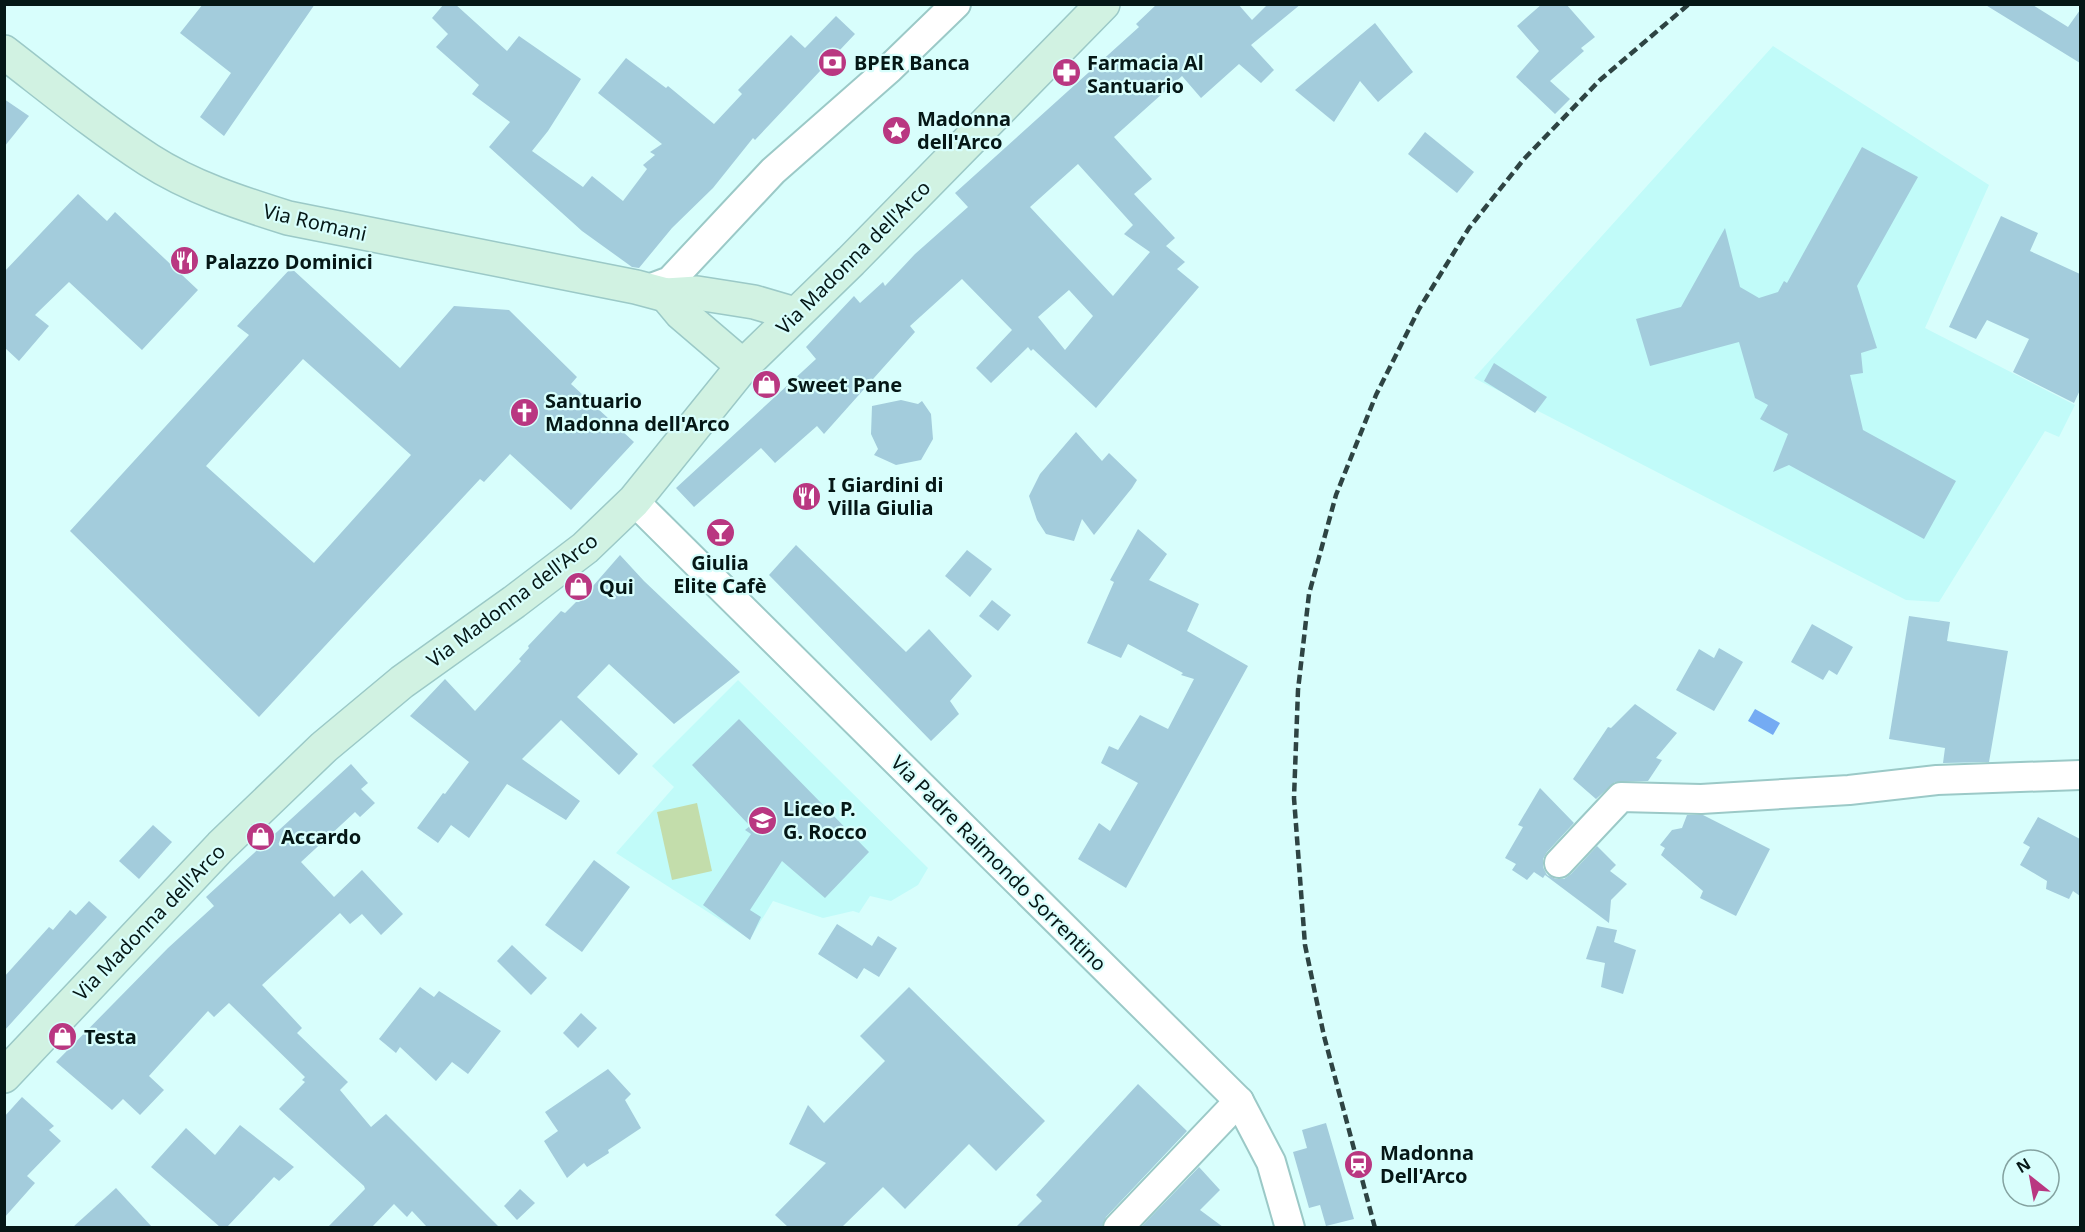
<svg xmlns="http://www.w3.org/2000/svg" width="2085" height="1232" viewBox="0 0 2085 1232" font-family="'Noto Sans',sans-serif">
	<rect width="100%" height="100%" fill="#d8fefc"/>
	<g fill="#c1fbf9">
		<polygon points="1773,46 1989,185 1925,328 2075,405 2059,437 2045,431 1939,602 1906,600 1474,378"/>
		<polygon points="738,680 928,868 918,885 891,901 870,896 859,913 853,911 823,918 773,901 750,939 616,853 674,787 652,766"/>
	</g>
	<polygon fill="#c3ddab" points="697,803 712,871 672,880 657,812"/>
	<polygon fill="#74abf3" points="1755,709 1780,723 1773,735 1748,721"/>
	<g fill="#a3ccdc" fill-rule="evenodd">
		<polygon points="203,4 315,4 224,136 200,117 231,73 180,33"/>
		<polygon points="444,4 455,4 507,51 519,36 581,79 548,131 532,151 583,187 592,176 623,201 647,169 643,165 655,155 650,152 662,144 598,93 626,58 666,88 668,86 714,124 742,94 738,90 791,35 805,48 836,16 855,34 755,140 753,138 713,188 672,228 639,268 632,267 582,231 489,147 510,122 472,94 479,85 436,47 448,34 432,18"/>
		<path d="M1157,4h81l14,16 16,-16h33l-50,41 23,25 -13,13 -22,-19 -38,34 -19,-22 -68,61 38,42 -18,15 41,44 -9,8 19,16 -8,7 22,18 -103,121 -63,-59 -2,2 -3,-4 -37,36 -15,-15 36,-38 -50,-51 -52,47 5,6 -91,102 -7,-8 -42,37 -14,-15 -67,59 -18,-19 140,-129 -10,-12 48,-51 6,7 23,-21 2,4 30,-32 53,-47 -13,-14 184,-166 -3,-3zM1078,164l55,61 -9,9 26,18 -37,44 -83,-89zM1069,290l24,26 -28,34 -27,-33z"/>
		<polygon points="1542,4 1566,4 1595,37 1581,48 1584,51 1550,81 1570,99 1555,114 1516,77 1539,51 1517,26"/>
		<polygon points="1984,4 2031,4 2068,27 2080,10 2080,63"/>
		<polygon points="1375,23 1413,72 1378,102 1360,81 1334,122 1295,90"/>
		<polygon points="4,99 29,116 4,147"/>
		<polygon points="1425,132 1474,172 1457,193 1408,154"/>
		<polygon points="1862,147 1918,177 1857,286 1877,348 1861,353 1863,373 1850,375 1863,430 1956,481 1924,539 1789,465 1773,472 1788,434 1760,419 1768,405 1755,398 1739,342 1650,366 1636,319 1681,307 1725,228 1740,287 1759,298 1778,292 1784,281 1787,283"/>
		<polygon points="78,194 107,221 115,212 198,290 142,350 69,282 35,315 49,326 19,361 4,347 4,272"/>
		<polygon points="2001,216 2038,233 2030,251 2080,274 2080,390 2074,403 2013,372 2029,339 1987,320 1976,339 1949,327"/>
		<path d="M291,268l109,100 54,-62 55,4 68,67 -6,7 63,58 -63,68 -61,-56 -26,28 -4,-3 -221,238 -189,-186 179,-196 -12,-9zM303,359l108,96 -97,108 -108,-97z"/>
		<polygon points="1494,363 1547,397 1535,413 1484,381"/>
		<polygon points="901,400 918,404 922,401 931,414 933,439 921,460 896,465 874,455 878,449 871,434 872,406"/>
		<polygon points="1076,432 1102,461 1109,453 1137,480 1132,488 1094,535 1082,519 1074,541 1046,534 1037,520 1029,496 1040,474"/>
		<polygon points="1138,529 1167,554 1149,580 1199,604 1187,631 1248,666 1126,888 1078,859 1099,823 1110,831 1138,783 1101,763 1109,746 1118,750 1140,715 1168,729 1194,679 1181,675 1183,673 1128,644 1121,658 1087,643 1114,582 1110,580"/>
		<polygon points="796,545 906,652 929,629 972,676 950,701 959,714 931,741 769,575"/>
		<polygon points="967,550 992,569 970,597 945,576"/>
		<polygon points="620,555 644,581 740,672 674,724 609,664 577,697 638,754 619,775 561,720 522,759 580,801 566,820 507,784 469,838 451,825 438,843 417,828 443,793 445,794 469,762 410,716 445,679 475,711 521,661 519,659 529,648 528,646 561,611 565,613 576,602 579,602"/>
		<polygon points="992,600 1011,615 998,631 979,616"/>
		<polygon points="1909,616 1950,622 1947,641 2008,651 1989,762 1943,763 1945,748 1889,739"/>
		<polygon points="1812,624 1853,647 1837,675 1829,670 1823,680 1791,662"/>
		<polygon points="1719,648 1743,662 1714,711 1676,690 1699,649 1714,658"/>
		<polygon points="1635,704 1677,733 1656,758 1662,760 1648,781 1615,782 1596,799 1573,779 1608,727 1611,728"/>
		<polygon points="739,719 869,852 825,898 782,861 750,910 761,917 750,940 703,905 751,834 745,830 750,826 692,765"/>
		<polygon points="351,764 368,783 361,789 375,803 360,817 355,812 301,862 334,897 362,870 403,914 381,935 362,914 350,924 340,913 262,985 302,1028 297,1033 348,1082 340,1090 371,1127 386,1114 499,1227 427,1227 412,1211 407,1217 394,1204 372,1227 328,1227 365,1189 364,1186 279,1109 305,1082 302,1080 305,1077 229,1003 214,1017 208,1011 149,1076 164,1090 140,1115 123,1099 112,1110 56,1062 168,948 214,906 206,897"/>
		<polygon points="1540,788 1574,823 1547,852 1543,859 1543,867 1547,875 1556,879 1564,879 1571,874 1597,846 1616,865 1610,871 1627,884 1611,900 1609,923 1545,875 1543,878 1534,872 1527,880 1512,870 1516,864 1505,858 1523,827 1518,825"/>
		<polygon points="1687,815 1703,815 1770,849 1736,916 1700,898 1703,891 1661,855 1665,848 1660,845 1672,830 1682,828"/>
		<polygon points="2038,817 2080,839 2080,896 2073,891 2069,899 2046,889 2047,881 2020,865 2030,847 2023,843"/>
		<polygon points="153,825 172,842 139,879 119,861"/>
		<polygon points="594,860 630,887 582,952 545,925"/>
		<polygon points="89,901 107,917 4,1031 4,977 49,927 53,930 70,910 76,915"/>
		<polygon points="837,924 872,946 878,936 897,948 879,977 864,968 857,979 818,954"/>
		<polygon points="1597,926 1617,930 1614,942 1636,950 1623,994 1601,987 1605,963 1586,959"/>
		<polygon points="512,945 547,978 531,995 497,961"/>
		<polygon points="420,987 434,997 439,991 501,1031 468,1074 452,1062 436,1081 400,1047 396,1053 379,1039"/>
		<polygon points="909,987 1045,1121 996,1171 969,1144 905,1209 883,1187 842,1227 788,1227 775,1215 826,1163 789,1144 808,1105 824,1123 885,1061 860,1036"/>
		<polygon points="581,1013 597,1028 578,1048 563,1033"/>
		<polygon points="608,1069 631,1094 625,1100 641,1128 608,1150 609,1153 587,1167 584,1163 567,1178 544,1141 558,1131 545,1112"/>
		<polygon points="1138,1084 1187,1131 1106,1217 1102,1227 1016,1227 1042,1201 1036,1195"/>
		<polygon points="22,1097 54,1126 49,1130 61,1141 27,1176 35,1183 4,1218 4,1117"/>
		<polygon points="1326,1123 1354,1219 1326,1226 1320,1205 1309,1208 1293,1152 1307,1148 1302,1130"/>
		<polygon points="240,1125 294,1167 279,1181 274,1177 227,1227 220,1227 151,1167 186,1128 215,1155"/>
		<polygon points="1199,1167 1220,1190 1200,1210 1223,1227 1141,1227"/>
		<polygon points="116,1188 152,1227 73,1227"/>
		<polygon points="520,1189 535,1203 517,1220 504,1206"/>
	</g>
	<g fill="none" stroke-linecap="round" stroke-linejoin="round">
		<defs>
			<g id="street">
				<polyline points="646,290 670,281 773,171 889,69 956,4"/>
				<polyline points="634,501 1239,1101 1271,1162 1290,1228"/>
				<polyline points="1559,863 1621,797 1701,799 1849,790 1937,780 2080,775"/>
				<polyline points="1118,1228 1239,1101"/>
			</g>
			<g id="secondary">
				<path d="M4,52c48,37 94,75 145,108 42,27 91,43 139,58l348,69 30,8 31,-2 32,5 25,4 41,12"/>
				<polyline points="666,295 681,313 743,366"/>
				<polyline points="4,1076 221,846 324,747 402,682 514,602 585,548 634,501 743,366 851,261 1103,4"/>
			</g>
		</defs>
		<use href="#street" stroke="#9bc9c7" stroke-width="32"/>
		<use href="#secondary" stroke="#9bc9c7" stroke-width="36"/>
		<use href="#street" stroke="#fff" stroke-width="28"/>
		<use href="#secondary" stroke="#d1f2e2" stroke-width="33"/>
		<polyline stroke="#2e4443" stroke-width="4.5" stroke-dasharray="9 4.5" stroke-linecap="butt" points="1375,1228 1324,1036 1305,945 1294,798 1298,690 1309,594 1336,495 1376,395 1419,309 1469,228 1524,159 1600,80 1689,4"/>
	</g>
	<defs>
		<symbol id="bank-disc" viewBox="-11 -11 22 22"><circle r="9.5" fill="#b93781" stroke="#d8fefc"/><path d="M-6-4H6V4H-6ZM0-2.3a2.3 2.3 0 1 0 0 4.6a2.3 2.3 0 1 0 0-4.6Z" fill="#fff"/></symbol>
		<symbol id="pharmacy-disc" viewBox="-11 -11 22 22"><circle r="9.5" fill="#b93781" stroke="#d8fefc"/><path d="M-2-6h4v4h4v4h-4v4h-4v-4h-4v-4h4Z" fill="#fff"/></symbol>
		<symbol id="sight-disc" viewBox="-11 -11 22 22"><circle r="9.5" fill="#b93781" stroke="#d8fefc"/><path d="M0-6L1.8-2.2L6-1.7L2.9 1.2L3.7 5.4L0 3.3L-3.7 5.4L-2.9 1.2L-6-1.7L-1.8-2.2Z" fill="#fff"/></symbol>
		<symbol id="restaurant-disc" viewBox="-11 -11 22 22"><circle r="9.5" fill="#b93781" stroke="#d8fefc"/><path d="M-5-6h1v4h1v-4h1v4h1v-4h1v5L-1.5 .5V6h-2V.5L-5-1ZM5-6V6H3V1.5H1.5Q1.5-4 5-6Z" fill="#fff"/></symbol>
		<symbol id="shop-disc" viewBox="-11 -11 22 22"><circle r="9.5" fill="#b93781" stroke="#d8fefc"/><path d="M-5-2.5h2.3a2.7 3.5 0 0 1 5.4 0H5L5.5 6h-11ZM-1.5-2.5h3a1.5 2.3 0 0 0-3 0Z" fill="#fff"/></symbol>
		<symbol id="church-disc" viewBox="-11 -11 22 22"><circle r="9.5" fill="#b93781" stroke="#d8fefc"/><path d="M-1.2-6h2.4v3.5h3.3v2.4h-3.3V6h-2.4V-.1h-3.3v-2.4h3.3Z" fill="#fff"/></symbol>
		<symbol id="bar-disc" viewBox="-11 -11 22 22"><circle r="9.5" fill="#b93781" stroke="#d8fefc"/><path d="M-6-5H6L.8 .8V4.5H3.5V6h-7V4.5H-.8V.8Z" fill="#fff"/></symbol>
		<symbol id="school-disc" viewBox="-11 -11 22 22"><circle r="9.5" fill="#b93781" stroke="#d8fefc"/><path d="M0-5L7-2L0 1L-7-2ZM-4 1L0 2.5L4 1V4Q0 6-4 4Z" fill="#fff"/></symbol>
		<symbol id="station-disc" viewBox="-11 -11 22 22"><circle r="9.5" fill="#b93781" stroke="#d8fefc"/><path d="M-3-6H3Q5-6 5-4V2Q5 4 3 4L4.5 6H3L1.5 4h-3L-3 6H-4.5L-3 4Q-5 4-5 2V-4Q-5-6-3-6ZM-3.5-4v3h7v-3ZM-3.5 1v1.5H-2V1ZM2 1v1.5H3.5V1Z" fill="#fff"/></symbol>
	</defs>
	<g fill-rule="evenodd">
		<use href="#bank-disc" x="816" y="46" width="33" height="33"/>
		<use href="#pharmacy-disc" x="1050" y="56" width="33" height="33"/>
		<use href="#sight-disc" x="880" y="114" width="33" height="33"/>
		<use href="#restaurant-disc" x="168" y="244" width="33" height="33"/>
		<use href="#shop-disc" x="750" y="368" width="33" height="33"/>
		<use href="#church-disc" x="508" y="396" width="33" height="33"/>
		<use href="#restaurant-disc" x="790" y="480" width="33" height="33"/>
		<use href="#bar-disc" x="704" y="516" width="33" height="33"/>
		<use href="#shop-disc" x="562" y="570" width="33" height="33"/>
		<use href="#school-disc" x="746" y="804" width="33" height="33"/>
		<use href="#shop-disc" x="244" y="820" width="33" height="33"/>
		<use href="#shop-disc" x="46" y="1020" width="33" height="33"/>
		<use href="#station-disc" x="1342" y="1148" width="33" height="33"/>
	</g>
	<g text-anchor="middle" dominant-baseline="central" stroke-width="4.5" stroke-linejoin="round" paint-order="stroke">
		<g font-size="20" font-weight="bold" fill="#051716" stroke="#d8fefc" text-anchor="start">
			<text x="854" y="62">BPER Banca</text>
			<text x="1087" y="62">Farmacia Al<tspan x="1087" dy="23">Santuario</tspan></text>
			<text x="917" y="118">Madonna<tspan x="917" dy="23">dell'Arco</tspan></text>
			<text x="205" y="261">Palazzo Dominici</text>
			<text x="787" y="384">Sweet Pane</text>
			<text x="545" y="400">Santuario<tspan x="545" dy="23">Madonna dell'Arco</tspan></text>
			<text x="828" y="484">I Giardini di<tspan x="828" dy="23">Villa Giulia</tspan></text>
			<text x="720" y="562" text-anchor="middle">Giulia<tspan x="720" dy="23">Elite Cafè</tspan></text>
			<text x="599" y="586">Qui</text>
			<text x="783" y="808">Liceo P.<tspan x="783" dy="23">G. Rocco</tspan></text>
			<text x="281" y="836">Accardo</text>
			<text x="84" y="1036">Testa</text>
			<text x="1380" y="1152">Madonna<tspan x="1380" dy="23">Dell'Arco</tspan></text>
		</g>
		<g font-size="20" fill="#051716" stroke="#d8fefc">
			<text transform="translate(315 222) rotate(13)">Via Romani</text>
			<text transform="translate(853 257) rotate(-45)">Via Madonna dell'Arco</text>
			<text transform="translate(512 600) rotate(-37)">Via Madonna dell'Arco</text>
			<text transform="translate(999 863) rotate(45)">Via Padre Raimondo Sorrentino</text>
			<text transform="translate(149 922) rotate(-46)">Via Madonna dell'Arco</text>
		</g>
	</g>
	<rect width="2085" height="1232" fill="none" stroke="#051716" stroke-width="12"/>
	<g transform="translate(2031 1178) rotate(329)"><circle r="28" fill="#d8fefc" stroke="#84a2a0" stroke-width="1.5"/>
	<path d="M0-4.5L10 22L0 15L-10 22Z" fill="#b93781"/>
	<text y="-9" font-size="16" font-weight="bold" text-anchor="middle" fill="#051716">N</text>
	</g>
</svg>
